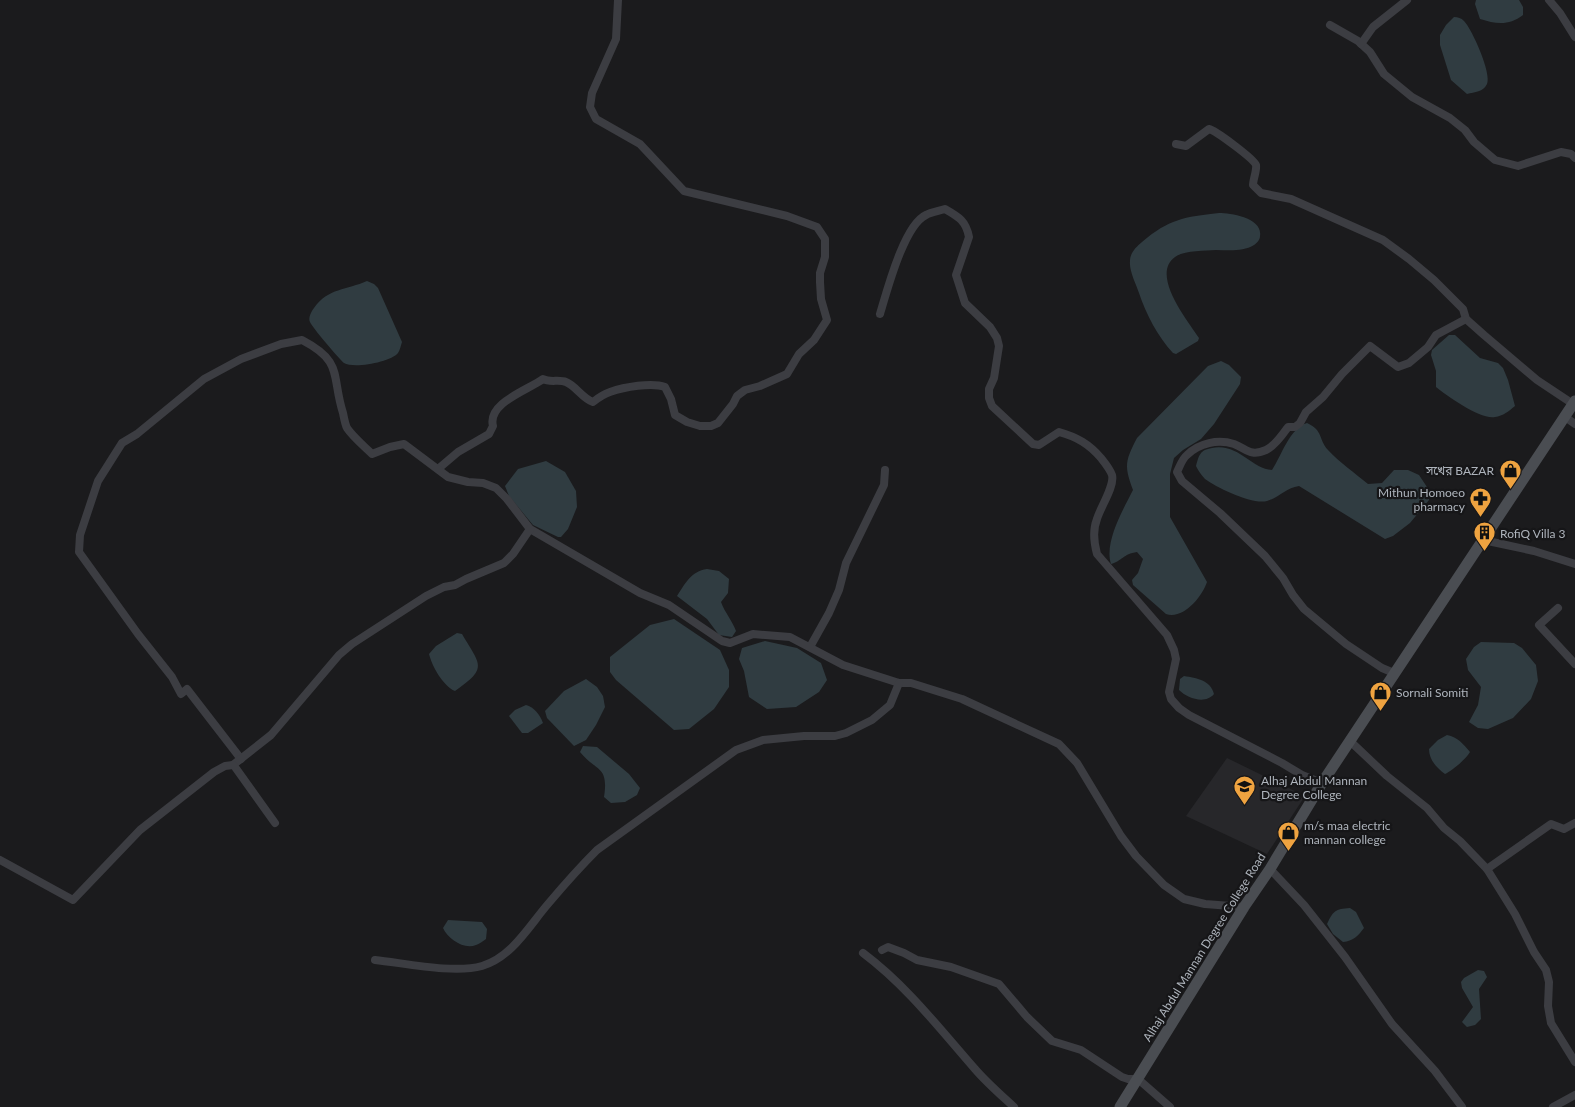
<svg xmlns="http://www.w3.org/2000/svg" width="1575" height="1107" viewBox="0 0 1575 1107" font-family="Lato,'Noto Sans Bengali',sans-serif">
	<rect width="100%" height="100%" fill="#1b1b1d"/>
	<polygon fill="#27272a" points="1227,758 1305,796 1267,854 1186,816"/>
	<g fill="#303c41">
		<path d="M1476,0h43l4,7v8c-14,11 -27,9 -43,4l-5,-15z"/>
		<path d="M1454,17c4,0 7,1 10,4 8,8 28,53 23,63 -4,8 -12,8 -20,10l-16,-14 -11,-35v-10l6,-10z"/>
		<path d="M1219,213c12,0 44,5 41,23 0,4 -3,7 -6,9 -11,7 -26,5 -38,5 -12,1 -31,0 -41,7 -25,18 13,64 24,81l-1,3 -22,13 -3,-1c-15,-16 -27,-39 -34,-60 -3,-9 -10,-22 -9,-32 0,-8 6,-14 12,-19 27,-23 42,-25 77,-29z"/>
		<path d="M367,281l7,3 4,4 24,54c-1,3 -2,8 -4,11 -7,9 -44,16 -54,10 -3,-2 -33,-37 -34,-41 -2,-4 1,-10 4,-14 14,-20 33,-18 53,-27z"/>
		<path d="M1449,335h6l25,23 18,5 5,5 5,12 7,26c-6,5 -12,10 -20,11 -14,3 -48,-21 -59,-30v-16l-5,-16 1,-5z"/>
		<path d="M1221,361l8,4 12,12 -1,7 -26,40 -13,15 -18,11 -9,8 -4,16v43l37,65c-5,15 -24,38 -41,32l-33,-29 -1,-5 6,-7 5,-14 -6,-7c-14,2 -15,9 -26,12 -7,-22 12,-54 22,-74 -9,-24 -8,-29 4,-52l71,-72z"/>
		<path d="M1307,423c17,8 11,16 21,27 12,13 27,23 40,34l14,-1 12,-13h14l11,5 10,15v10l-19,23 -17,13 -8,3 -86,-53c-13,2 -19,11 -32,15 -14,4 -50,-13 -62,-22 -4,-4 -7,-9 -9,-13 3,-11 4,-16 16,-18 27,-5 39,21 60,22 10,-15 17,-41 35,-47z"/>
		<polygon points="546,461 565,472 576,491 577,507 568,529 561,537 558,537 533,525 509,496 505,486 518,469"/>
		<path d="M707,569l12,2 10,8 -1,14 -7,9c4,11 11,18 15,29l-4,6 -13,-2 -12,-16 -30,-23c8,-12 14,-25 30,-27z"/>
		<polygon points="674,619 720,650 729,670 729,687 714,709 689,729 674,730 616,680 610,672 610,657 650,625"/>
		<path d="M457,633l5,1c19,32 26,34 -7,57 -12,-5 -23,-25 -26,-37l7,-8z"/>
		<polygon points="765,641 797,648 821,663 827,680 819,692 796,707 767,709 749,697 744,671 739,659 742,648"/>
		<polygon points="1481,642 1514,643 1522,648 1536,665 1538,681 1531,699 1513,718 1488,729 1478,728 1469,722 1478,705 1481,687 1468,670 1466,659 1474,647"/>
		<path d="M1184,676c13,2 26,4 30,18 -9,11 -27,4 -35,-4l1,-11z"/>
		<polygon points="586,679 597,687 603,696 605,707 596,725 586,740 574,746 547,718 545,711 564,691"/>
		<path d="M526,705c8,2 14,10 17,18l-15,10h-6l-13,-17 6,-6z"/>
		<path d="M1447,735c11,2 16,9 23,17 -4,7 -18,19 -25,22 -8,-6 -16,-14 -16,-25l9,-9z"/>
		<path d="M583,746l14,1 32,27 11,14 -3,7 -12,7 -14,1 -7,-6c5,-32 -8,-25 -24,-45z"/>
		<path d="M1350,908l6,4 8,16c-6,8 -11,13 -21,14l-10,-8 -6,-10c6,-13 8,-15 23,-16z"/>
		<path d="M448,920l34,2 5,7 -1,10c-3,2 -7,5 -10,6 -12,5 -28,-6 -33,-17z"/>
		<polygon points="1478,970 1484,971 1487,977 1479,989 1481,1019 1475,1025 1467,1027 1462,1022 1473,1007 1462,988 1461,982 1464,978"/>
	</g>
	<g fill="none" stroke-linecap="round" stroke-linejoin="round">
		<g stroke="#3c3d42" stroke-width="8">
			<polyline points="1549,0 1560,13 1575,37"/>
			<polyline points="1330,25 1358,41 1370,52 1384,74 1412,97 1450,118 1465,130 1474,142 1495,160 1518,166 1561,152 1571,154 1575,158"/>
			<polyline points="1361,44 1373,27 1407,0"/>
			<path d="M1176,144l10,2 23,-17c6,1 45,30 47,36 1,5 -3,15 -3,20l8,8 30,6 92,41 26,19 25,21 29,29 3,10 18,16 53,45 36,24"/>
			<path d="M880,314c7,-23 24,-89 46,-99 5,-3 13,-4 19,-6 14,8 21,12 24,28l-13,38 9,28 25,24 7,11 2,8 -5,32 -5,11v9l3,8 41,38 6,1 20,-13c18,5 30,12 42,26 4,5 9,11 11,17 3,11 -12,33 -15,44 -4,10 -3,24 0,35l70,81 7,15 2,9 -7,33 2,7 8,9 10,7 93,48 20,12 20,8"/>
			<polyline points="1565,417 1575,424"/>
			<path d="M438,469l20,-17 31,-18 4,-8c-6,-23 35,-36 50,-47 7,4 16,0 23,3 10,4 16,16 27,20 5,-4 11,-8 17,-10 14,-5 42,-10 55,-5l6,12 4,16 12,7 13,4h11l7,-3 15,-19 4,-8 8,-6 15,-4 27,-12 12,-20 15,-14 13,-20 -6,-21 -1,-17v-9l5,-16v-18l-8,-12 -30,-11 -103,-25 -44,-47 -44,-25 -6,-12 2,-14 24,-54 2,-39"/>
			<polyline points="1483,540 1534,551 1575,564"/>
			<polyline points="1558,608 1539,625 1575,664"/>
			<polyline points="810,647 829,613 839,590 846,563 884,485 885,470"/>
			<path d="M1394,673l-12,-5 -36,-24 -42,-35 -11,-14 -10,-17 -18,-22 -45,-43 -38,-32 -5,-9c3,-6 5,-13 10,-17 12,-12 31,-16 47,-11 13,5 16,13 32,6 9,-4 17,-16 22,-23h7l5,-4 6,-11 17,-15 19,-23 28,-28 28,21 11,-4 19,-16 8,-12 30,-16"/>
			<polyline points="1351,742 1387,776 1427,808 1444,828 1460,841 1487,869 1515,914 1534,952 1546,970 1549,982 1548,1006 1551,1023 1575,1062"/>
			<path d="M241,759l-54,-70 -6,5 -9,-17 -34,-43 -59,-82 1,-17 18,-54 24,-38 15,-9 67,-55 37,-20 40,-15 21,-4c42,22 29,35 41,73 1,5 2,11 4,15 6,9 17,18 25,26l18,-7 14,-3 44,33 20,5 15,1 13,5 11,11 23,30 110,64 29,12 53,36 8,2 23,-9 37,3 53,28 56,18h12l51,16 97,45 18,19 44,73 15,20 28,29 20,14 21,5 39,3"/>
			<polyline points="233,765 271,735 339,655 352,644 426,596 444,587 455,585 466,579 504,563 513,554 530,529"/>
			<polyline points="0,860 73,900 140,830 214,772 225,766 233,765 235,767 275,823"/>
			<polyline points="1270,869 1304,905 1345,957 1392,1024 1435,1071 1462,1107"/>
			<polyline points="1487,869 1551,824 1564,829 1575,823"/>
			<polyline points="882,950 888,947 904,953 917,960 951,967 999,984 1027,1017 1052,1041 1081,1050 1122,1077 1128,1079 1138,1079 1170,1107"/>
			<path d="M863,953c44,33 76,75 112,116 12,14 26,26 39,38"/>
			<path d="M375,960c29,3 79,14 107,6 30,-9 47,-40 66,-62 16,-19 32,-37 49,-54l139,-100 27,-10 41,-4h31l11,-3 26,-13 18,-15 9,-22"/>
			<polyline points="1553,1107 1575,1095"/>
		</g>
		<polyline stroke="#4a4d52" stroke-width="11" points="1120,1107 1244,907 1270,869 1322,783 1575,401"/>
	</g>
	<defs>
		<symbol id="shop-pin" viewBox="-11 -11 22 30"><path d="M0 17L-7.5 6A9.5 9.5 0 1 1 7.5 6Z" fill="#efa340" stroke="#161618"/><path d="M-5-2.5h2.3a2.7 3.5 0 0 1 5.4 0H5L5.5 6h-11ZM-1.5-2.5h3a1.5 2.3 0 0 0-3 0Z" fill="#111"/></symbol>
		<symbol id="pharmacy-pin" viewBox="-11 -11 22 30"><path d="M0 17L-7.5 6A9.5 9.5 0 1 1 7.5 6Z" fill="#efa340" stroke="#161618"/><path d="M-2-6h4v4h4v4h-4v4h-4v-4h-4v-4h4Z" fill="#111"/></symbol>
		<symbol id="building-pin" viewBox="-11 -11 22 30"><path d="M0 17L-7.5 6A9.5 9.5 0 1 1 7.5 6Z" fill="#efa340" stroke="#161618"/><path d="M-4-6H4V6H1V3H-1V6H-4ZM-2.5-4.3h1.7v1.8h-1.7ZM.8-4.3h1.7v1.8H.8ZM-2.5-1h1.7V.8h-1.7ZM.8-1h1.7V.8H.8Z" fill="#111"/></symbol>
		<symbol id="university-pin" viewBox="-11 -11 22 30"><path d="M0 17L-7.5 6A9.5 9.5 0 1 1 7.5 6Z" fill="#efa340" stroke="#161618"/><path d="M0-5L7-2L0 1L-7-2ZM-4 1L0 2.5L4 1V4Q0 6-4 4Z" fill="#111"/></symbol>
	</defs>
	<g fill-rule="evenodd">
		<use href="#shop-pin" x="1498" y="458" width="25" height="34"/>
		<use href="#pharmacy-pin" x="1468" y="486" width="25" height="34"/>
		<use href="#building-pin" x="1472" y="520" width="25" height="34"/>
		<use href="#shop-pin" x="1368" y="680" width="25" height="34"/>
		<use href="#university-pin" x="1232" y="774" width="25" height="34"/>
		<use href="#shop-pin" x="1276" y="820" width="25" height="34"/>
	</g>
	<g text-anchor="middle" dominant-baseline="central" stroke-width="4.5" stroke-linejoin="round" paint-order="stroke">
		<g font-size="12" fill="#aeb4bc" stroke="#161618" text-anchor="start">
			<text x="1494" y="470" text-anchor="end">সখের BAZAR</text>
			<text x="1465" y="492" text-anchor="end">Mithun Homoeo<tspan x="1465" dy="14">pharmacy</tspan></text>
			<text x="1500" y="533">RofiQ Villa 3</text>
			<text x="1396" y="692">Sornali Somiti</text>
			<text x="1261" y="780">Alhaj Abdul Mannan<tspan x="1261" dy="14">Degree College</tspan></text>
			<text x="1304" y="825">m/s maa electric<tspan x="1304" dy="14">mannan college</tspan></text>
		</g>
		<g font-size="12" fill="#aeb4bc" stroke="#161618">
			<text transform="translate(1204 947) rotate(-58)">Alhaj Abdul Mannan Degree College Road</text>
		</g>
	</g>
</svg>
